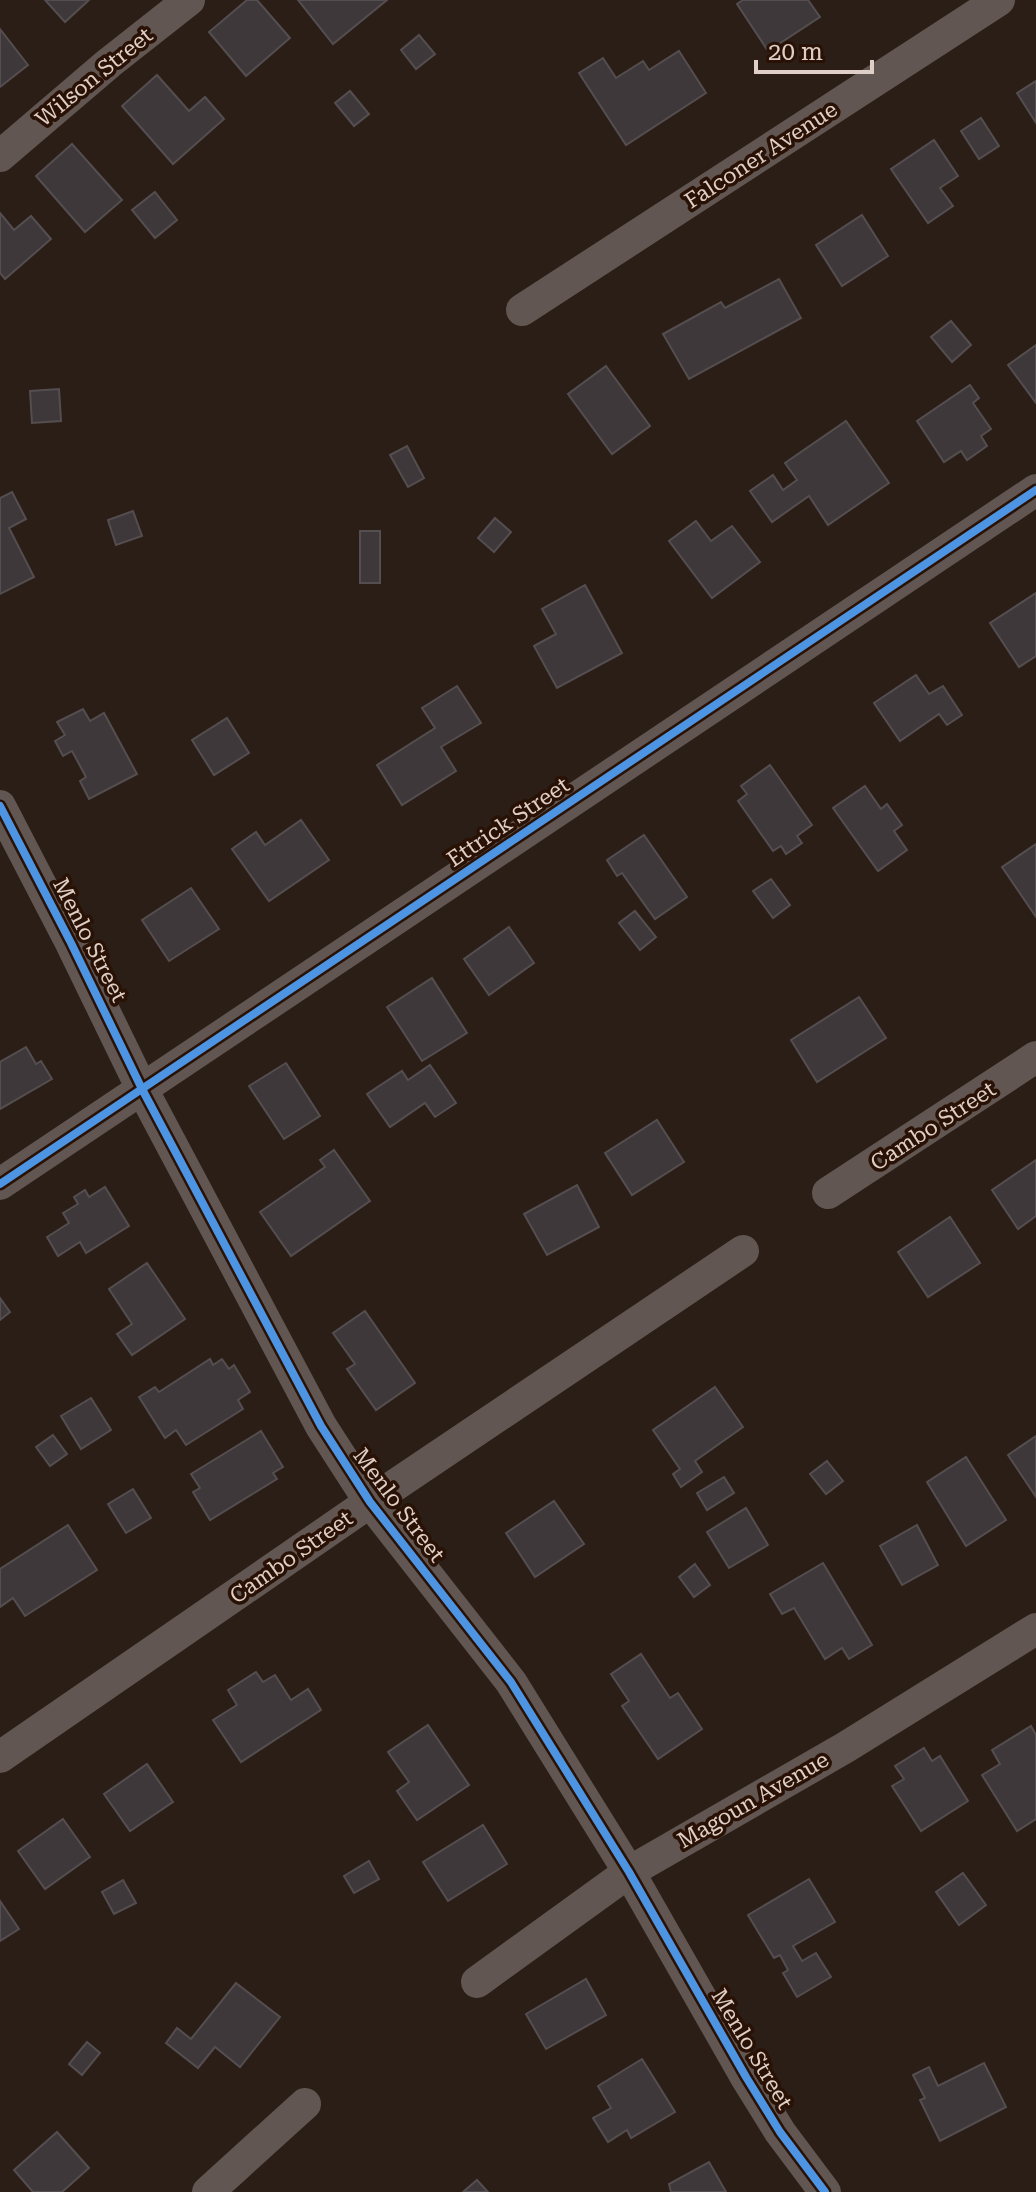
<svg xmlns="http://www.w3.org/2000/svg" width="1036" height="2192" viewBox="0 0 1036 2192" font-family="'Roboto Serif',serif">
	<rect width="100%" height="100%" fill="#2b1e16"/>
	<g fill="#3e383a" stroke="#544e50" stroke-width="2">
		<polygon points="45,0 89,0 65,22"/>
		<polygon points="247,0 257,0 290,38 246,76 209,32"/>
		<polygon points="298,0 387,0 333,44"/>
		<polygon points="743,0 808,0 820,17 768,51 737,4"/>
		<polygon points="0,29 28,65 0,87"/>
		<polygon points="419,35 435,54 416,69 401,50"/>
		<polygon points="679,51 706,93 626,145 579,73 603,58 616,78 643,61 649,70"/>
		<polygon points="157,75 189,111 205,97 224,119 173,164 122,106"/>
		<polygon points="1036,81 1036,123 1017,93"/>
		<polygon points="350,91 369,114 354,126 335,103"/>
		<polygon points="981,118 999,146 979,159 961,131"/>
		<polygon points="934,140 958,176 940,188 953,206 928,223 891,169"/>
		<polygon points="72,144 122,200 85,232 36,176"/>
		<polygon points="155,192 177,220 155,238 132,210"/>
		<polygon points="0,213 14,230 31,216 51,239 5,279 0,273"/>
		<polygon points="862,215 888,256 842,286 816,245"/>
		<polygon points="779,279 801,318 689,379 663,334 721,302 725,308"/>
		<polygon points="951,321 971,345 952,362 931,337"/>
		<polygon points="1036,345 1036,403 1008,365"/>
		<polygon points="606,366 650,426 612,454 568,394"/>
		<polygon points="970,385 979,398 973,403 991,429 981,436 987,446 967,460 961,451 944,462 917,421"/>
		<polygon points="59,389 61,421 32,423 30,391"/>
		<polygon points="846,421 889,483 828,525 809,496 772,522 750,491 773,475 783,490 797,480 785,463"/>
		<polygon points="407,446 424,478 408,487 390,455"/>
		<polygon points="12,492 26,519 9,528 34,577 0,594 0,498"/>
		<polygon points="133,511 142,536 116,545 108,520"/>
		<polygon points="495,518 511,532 494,552 478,538"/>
		<polygon points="696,521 711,541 732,526 760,562 712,598 669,541"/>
		<rect x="360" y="531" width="20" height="52"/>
		<polygon points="585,585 622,653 557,688 534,646 556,634 542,609"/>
		<polygon points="1036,593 1036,656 1019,667 990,623"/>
		<polygon points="916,675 929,694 943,686 962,715 947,725 939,714 900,741 874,703"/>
		<polygon points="457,686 481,723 441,747 456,771 402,805 377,765 435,728 422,708"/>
		<polygon points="83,709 90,721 104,713 137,774 89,799 80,781 86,777 72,751 63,756 55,741 65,735 57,722"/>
		<polygon points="227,718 249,753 214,775 192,740"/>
		<polygon points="770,765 812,825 797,836 802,843 786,854 781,846 773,851 738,801 747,794 741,786"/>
		<polygon points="865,786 881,809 887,804 902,825 894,831 907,850 878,871 833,808"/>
		<polygon points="301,820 329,860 269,901 232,849 256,832 265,845"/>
		<polygon points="644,835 687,897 655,919 622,873 617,876 607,860"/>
		<polygon points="1036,844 1036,917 1002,867"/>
		<polygon points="771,879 790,905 773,918 753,891"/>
		<polygon points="191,888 219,929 169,961 142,920"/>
		<polygon points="635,911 656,937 640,950 619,923"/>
		<polygon points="509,927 534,963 489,995 464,959"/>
		<polygon points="432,978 467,1033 422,1061 387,1007"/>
		<polygon points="859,997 886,1038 817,1082 791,1040"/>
		<polygon points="26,1047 36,1064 41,1061 52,1079 0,1109 0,1062"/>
		<polygon points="286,1063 320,1116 284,1139 249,1086"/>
		<polygon points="430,1065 456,1103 435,1117 425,1103 390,1127 367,1094 402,1071 408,1080"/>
		<polygon points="657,1120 684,1162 632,1195 605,1153"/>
		<polygon points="334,1150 370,1201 291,1256 260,1212 325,1167 320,1160"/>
		<polygon points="1036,1160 1036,1216 1018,1229 992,1190"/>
		<polygon points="577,1185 599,1227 547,1255 524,1214"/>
		<polygon points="105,1187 129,1226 86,1253 80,1242 58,1256 47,1237 69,1223 63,1213 78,1204 74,1197 85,1190 89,1197"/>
		<polygon points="950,1217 980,1263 928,1297 898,1252"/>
		<polygon points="147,1263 185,1319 132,1355 117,1334 132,1324 109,1289"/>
		<polygon points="0,1298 10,1312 0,1320"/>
		<polygon points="365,1311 415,1383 376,1410 347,1369 355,1364 333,1333"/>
		<polygon points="210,1359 213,1365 222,1359 229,1369 234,1365 250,1392 238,1400 243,1409 186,1445 176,1430 165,1438 139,1397 155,1387 159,1392"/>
		<polygon points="715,1387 743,1427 695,1461 702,1472 681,1487 673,1474 680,1469 653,1430"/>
		<polygon points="91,1398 111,1430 81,1449 61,1416"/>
		<polygon points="261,1431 283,1467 273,1473 277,1479 210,1520 193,1492 200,1488 191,1474"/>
		<polygon points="53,1435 67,1454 50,1466 36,1447"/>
		<polygon points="1036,1436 1036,1497 1008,1455"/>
		<polygon points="966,1457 1006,1520 966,1546 927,1482"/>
		<polygon points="827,1461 843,1481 826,1494 810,1474"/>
		<polygon points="724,1477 734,1493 707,1510 697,1493"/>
		<polygon points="133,1489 151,1518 126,1533 108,1504"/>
		<polygon points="554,1501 584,1544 535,1577 506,1533"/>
		<polygon points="746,1508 768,1545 729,1568 707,1532"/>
		<polygon points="68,1525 97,1570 25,1616 13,1598 0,1607 0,1569"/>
		<polygon points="917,1525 938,1565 902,1585 880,1546"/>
		<polygon points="823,1563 872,1645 849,1659 842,1648 825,1659 794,1608 782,1614 770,1594"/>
		<polygon points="695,1564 710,1585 694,1597 679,1577"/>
		<polygon points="641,1654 670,1698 678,1693 702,1729 658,1759 622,1706 629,1701 611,1674"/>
		<polygon points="256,1672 263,1682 275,1675 291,1700 308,1689 321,1710 241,1762 213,1720 237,1705 228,1690"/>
		<polygon points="428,1725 469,1785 417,1820 397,1791 409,1782 388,1752"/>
		<polygon points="1031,1726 1036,1735 1036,1819 1017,1831 982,1775 1000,1764 992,1750"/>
		<polygon points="924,1748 932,1761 940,1756 968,1801 921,1831 892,1786 904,1779 895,1766"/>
		<polygon points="147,1764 173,1802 130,1831 104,1794"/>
		<polygon points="63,1819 90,1857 45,1889 18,1851"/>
		<polygon points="483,1825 507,1864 448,1901 423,1862"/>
		<polygon points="369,1861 379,1879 354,1893 344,1876"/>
		<polygon points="963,1873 986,1905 959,1925 936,1892"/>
		<polygon points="809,1879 835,1922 793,1946 802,1961 816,1953 831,1977 797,1997 783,1973 788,1970 780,1955 774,1958 748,1915"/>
		<polygon points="123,1880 136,1903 114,1914 102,1892"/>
		<polygon points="0,1901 19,1929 0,1941"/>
		<polygon points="586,1979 606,2015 546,2049 526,2014"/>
		<polygon points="236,1983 280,2017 240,2067 215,2047 198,2068 166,2043 177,2028 191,2039"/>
		<polygon points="87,2042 100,2053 82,2075 69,2064"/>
		<polygon points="642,2059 675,2112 631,2138 627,2130 608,2142 593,2118 611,2108 598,2086"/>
		<polygon points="984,2063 1006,2107 940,2141 920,2100 925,2098 913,2075 929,2067 938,2086"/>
		<polygon points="57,2132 89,2168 62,2192 33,2192 14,2170"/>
		<polygon points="709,2162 726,2192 671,2192 669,2184"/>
		<polygon points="477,2180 488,2192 463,2192"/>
	</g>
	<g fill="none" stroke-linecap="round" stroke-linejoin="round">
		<g stroke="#615651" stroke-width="32">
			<polyline points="0,156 109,63 189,0"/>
			<polyline points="522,310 999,0"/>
			<polyline points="0,806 71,943 142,1089 321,1426 370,1502 511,1682 629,1872 746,2077 780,2132 825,2192"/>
			<polyline points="0,1184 1036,490"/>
			<polyline points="828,1193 1036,1057"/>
			<polyline points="0,1757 370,1502 743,1251"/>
			<polyline points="477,1982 629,1872 846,1747 1036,1629"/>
			<polyline points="208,2192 305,2104"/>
		</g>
		<defs>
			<g id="cycleway">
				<polyline points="0,806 71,943 142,1089 321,1426 370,1502 511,1682 629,1872 746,2077 780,2132 825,2192"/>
				<polyline points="0,1184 1036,490"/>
			</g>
		</defs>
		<use href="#cycleway" stroke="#291205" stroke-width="13"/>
		<use href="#cycleway" stroke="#4d94e3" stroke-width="8"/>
	</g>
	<g text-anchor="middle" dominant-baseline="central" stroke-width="7" stroke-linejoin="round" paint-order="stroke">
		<g font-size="22" fill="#e0cfc6" stroke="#291205">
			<text transform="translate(94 77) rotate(-39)">Wilson Street</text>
			<text transform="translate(761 155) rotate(-33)">Falconer Avenue</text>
			<text transform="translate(508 822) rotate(-34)">Ettrick Street</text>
			<text transform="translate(90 940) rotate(63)">Menlo Street</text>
			<text transform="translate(933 1126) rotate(-33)">Cambo Street</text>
			<text transform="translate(399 1505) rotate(53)">Menlo Street</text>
			<text transform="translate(291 1557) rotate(-35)">Cambo Street</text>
			<text transform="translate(753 1800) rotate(-30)">Magoun Avenue</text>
			<text transform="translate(752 2049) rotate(59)">Menlo Street</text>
		</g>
	</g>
	<path d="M756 60v12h116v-12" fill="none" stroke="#e0cfc6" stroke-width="4"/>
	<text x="768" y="60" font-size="24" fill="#e0cfc6" stroke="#291205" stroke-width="6" paint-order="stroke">20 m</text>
</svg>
